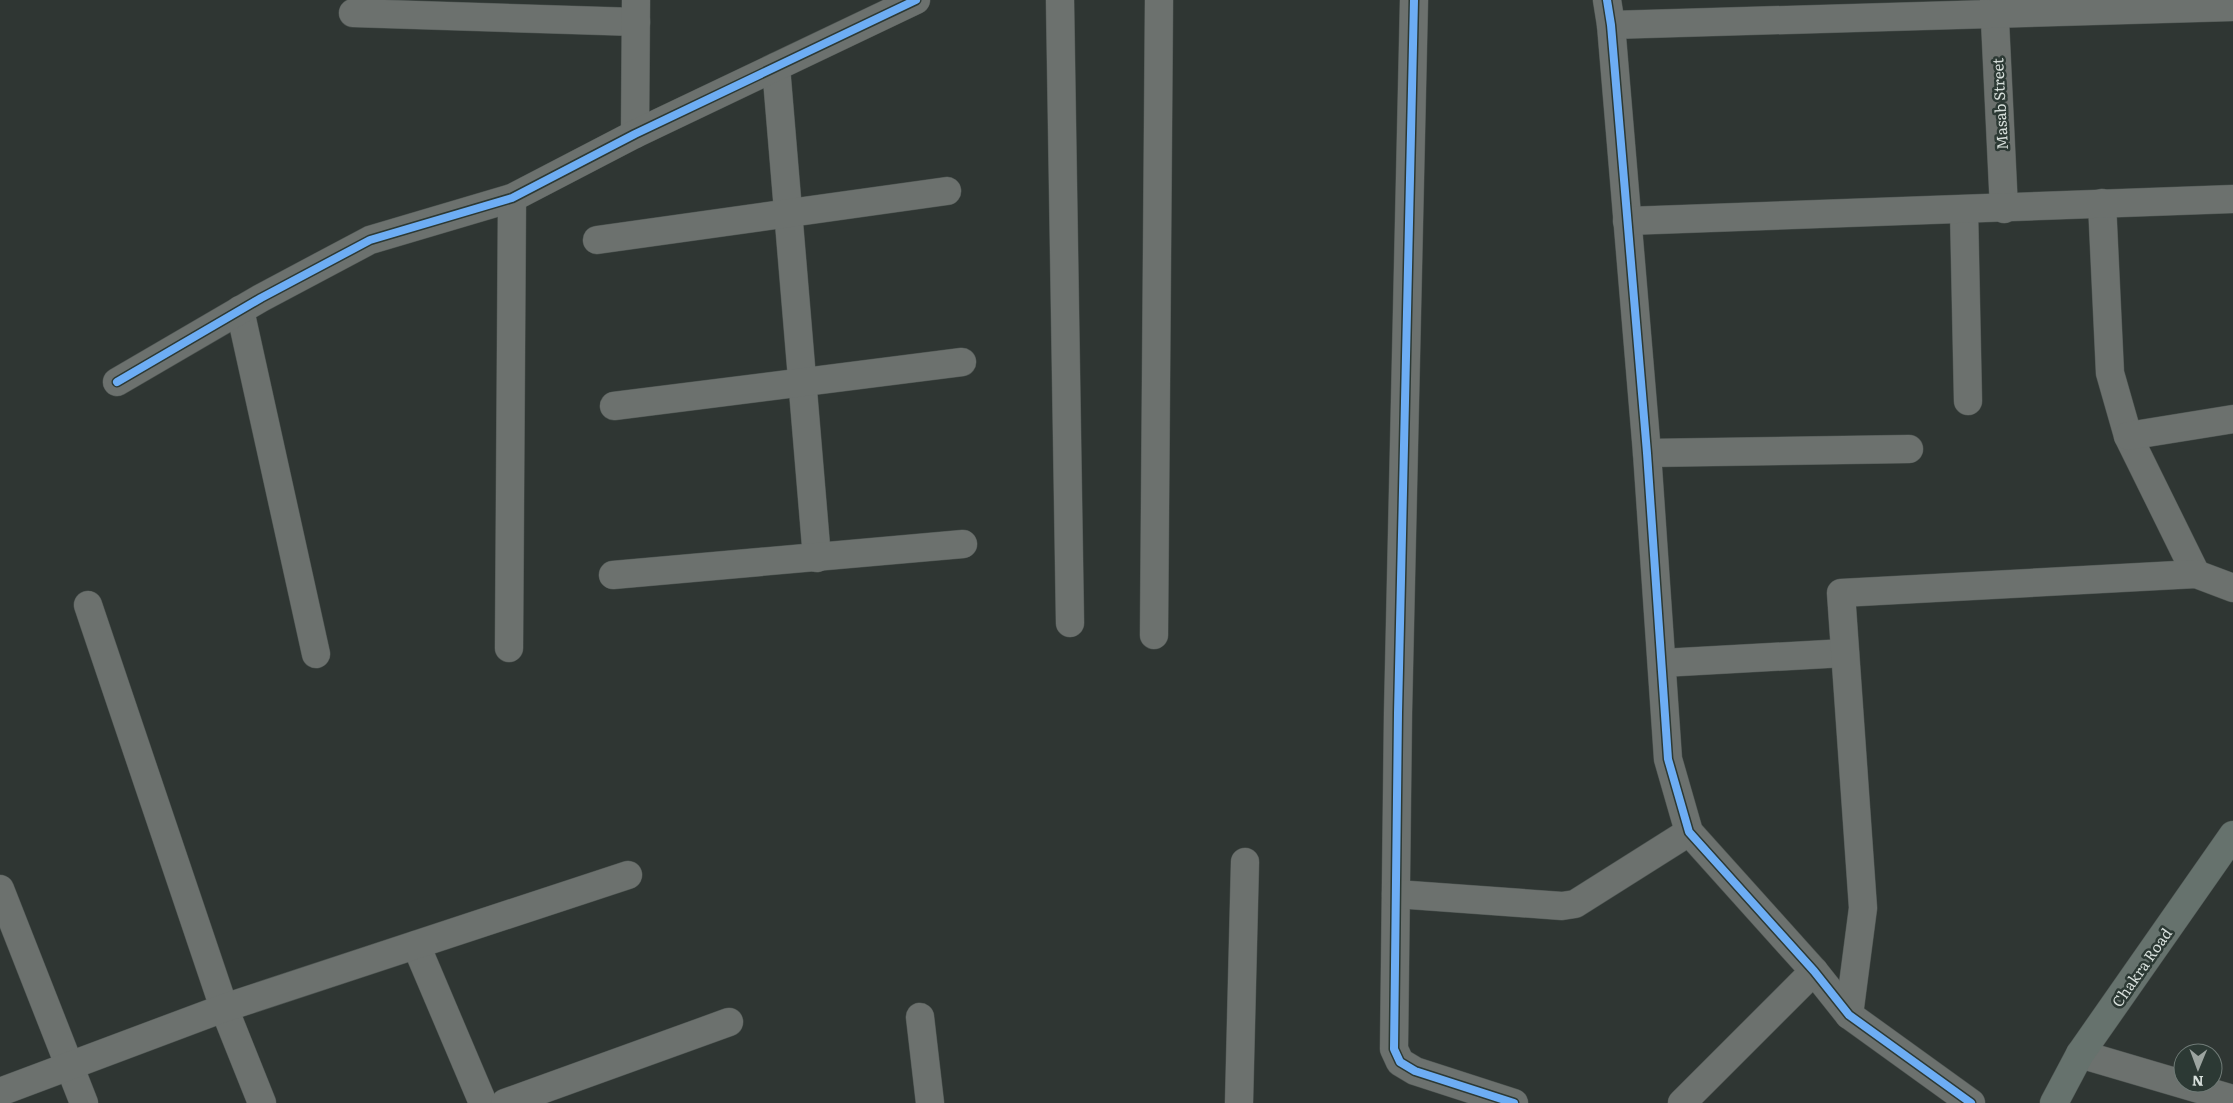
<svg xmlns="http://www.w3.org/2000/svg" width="2233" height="1103" viewBox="0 0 2233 1103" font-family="Literata,serif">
	<rect width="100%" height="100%" fill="#2f3633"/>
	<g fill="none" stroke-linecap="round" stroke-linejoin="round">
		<defs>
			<g id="minor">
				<polyline points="1060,0 1070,623"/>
				<polyline points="1414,0 1398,713 1394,1049 1400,1062 1415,1071 1514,1103"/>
				<polyline points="1607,0 1611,25 1647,453 1668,759 1689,832 1814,971 1849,1015 1971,1103"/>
				<polyline points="1994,0 2004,209"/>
				<polyline points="353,13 636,22"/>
				<polyline points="1611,25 2233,7"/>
				<polyline points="776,67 817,558"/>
				<polyline points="635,134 636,0"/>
				<polyline points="2102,203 2110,373 2128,436 2196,574"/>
				<polyline points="1964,210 1968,401"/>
				<polyline points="1627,221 2233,199"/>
				<polyline points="597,240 947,191"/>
				<polyline points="240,310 316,654"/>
				<polyline points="117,382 261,298 370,240 512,198 635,134 916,0"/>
				<polyline points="614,406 962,362"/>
				<polyline points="2128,436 2233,419"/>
				<polyline points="1647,453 1909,449"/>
				<polyline points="613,575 963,544"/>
				<polyline points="88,605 224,1008 262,1103"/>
				<polyline points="1154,635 1159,0"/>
				<polyline points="509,648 512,198"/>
				<polyline points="1662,663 1845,653"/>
				<polyline points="0,889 84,1103"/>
				<polyline points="1396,894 1562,906 1575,904 1689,832"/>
				<polyline points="416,945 483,1103"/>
				<polyline points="1849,1015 1863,908 1841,593 2196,574 2233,588"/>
				<polyline points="920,1017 930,1103"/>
				<polyline points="2080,1054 2233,1099"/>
				<polyline points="0,1092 224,1008 628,875"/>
				<polyline points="505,1103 729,1022"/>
				<polyline points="1239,1103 1245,862"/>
				<polyline points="1682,1103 1814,971"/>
			</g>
			<polyline id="major" points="2054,1103 2080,1054 2233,835"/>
		</defs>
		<use href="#minor" stroke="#4d5451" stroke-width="29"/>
		<use href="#major" stroke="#4d5451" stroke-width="29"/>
		<use href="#minor" stroke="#6c716e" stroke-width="28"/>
		<use href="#major" stroke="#66726d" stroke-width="28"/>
		<defs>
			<g id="cycleway">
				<polyline points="1414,0 1398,713 1394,1049 1400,1062 1415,1071 1514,1103"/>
				<polyline points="1607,0 1611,25 1647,453 1668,759 1689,832 1814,971 1849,1015 1971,1103"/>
				<polyline points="117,382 261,298 370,240 512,198 635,134 916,0"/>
			</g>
		</defs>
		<use href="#cycleway" stroke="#2c3934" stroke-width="11"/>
		<use href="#cycleway" stroke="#6dadf4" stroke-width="8"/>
	</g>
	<g text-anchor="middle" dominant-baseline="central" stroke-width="5" stroke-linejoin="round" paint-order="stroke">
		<g font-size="15" fill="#d7dfdb" stroke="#2c3934">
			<text transform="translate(1999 104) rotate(-93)">Masab Street</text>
			<text transform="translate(2141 967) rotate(-55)">Chakra Road</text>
		</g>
	</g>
	<g transform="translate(2198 1068) rotate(181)"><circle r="24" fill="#2c3934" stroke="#707b77"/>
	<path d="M0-4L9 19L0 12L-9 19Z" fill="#9ca4a0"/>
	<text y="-8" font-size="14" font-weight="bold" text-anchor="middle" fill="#d7dfdb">N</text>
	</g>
</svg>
